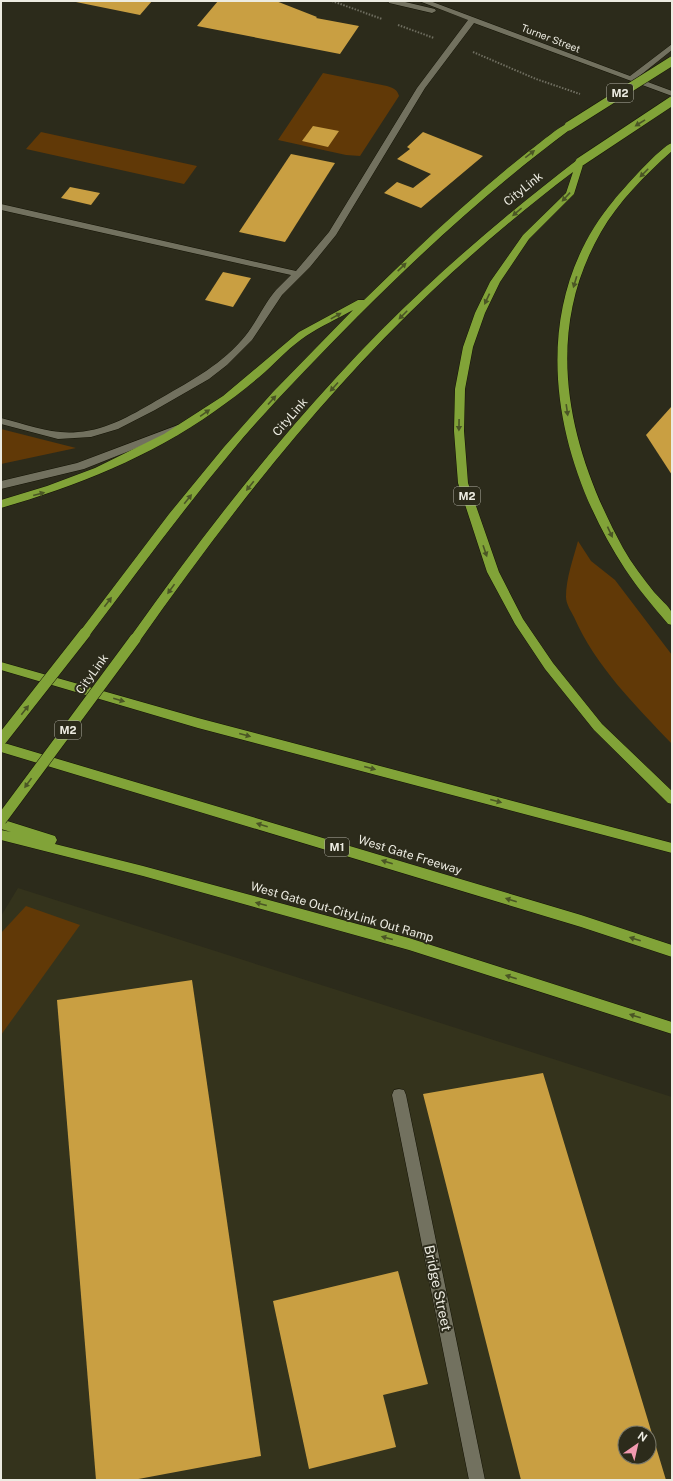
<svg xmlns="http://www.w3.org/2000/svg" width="673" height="1481" viewBox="0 0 673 1481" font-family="'Public Sans',sans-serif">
	<rect width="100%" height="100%" fill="#2c2b1b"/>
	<path fill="#34331c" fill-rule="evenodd" d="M18,888l654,209v383h-671v-564zM625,1433h24v24h-24z"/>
	<g fill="#613907">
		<path d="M323,73l64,13c6,2 10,3 12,10l-39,60 -14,-1 -68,-15z"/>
		<polygon points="41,132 197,166 184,184 26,149"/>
		<polygon points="1,429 76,448 1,464"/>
		<path d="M578,541l13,20 24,19 57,75v89c-37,-39 -76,-77 -98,-127 -3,-6 -8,-13 -8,-20 0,-19 7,-37 12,-56z"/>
		<polygon points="26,906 80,925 1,1035 1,933"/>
	</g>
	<g fill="#c99f42" fill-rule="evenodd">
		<polygon points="71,1 152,1 140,15"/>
		<polygon points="218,1 276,1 317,17 316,18 359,26 340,54 197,26"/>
		<polygon points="313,126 339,131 328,147 302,141"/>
		<polygon points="423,132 483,156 421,208 384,193 397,182 413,188 431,174 397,159 410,149 407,147"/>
		<polygon points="291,154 335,163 285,242 239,232"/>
		<polygon points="70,187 100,193 91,205 61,198"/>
		<polygon points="223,272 251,278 233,307 205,300"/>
		<polygon points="672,406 672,475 646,435"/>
		<polygon points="192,980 261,1456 133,1480 96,1480 57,1000"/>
		<path d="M543,1073l123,407h-145l-98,-386zM625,1433h24v24h-24z"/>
		<polygon points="398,1271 428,1384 383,1395 396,1447 309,1469 273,1301"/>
	</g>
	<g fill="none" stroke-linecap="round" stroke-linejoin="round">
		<defs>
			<g id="minor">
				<polygon points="388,1 401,1 435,9 436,11 432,13 389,3"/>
				<path d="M419,1h11l200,75 42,-32v6l-35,28 35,13v5l-198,-73 -49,65 -89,147 -26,32 -28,28 -30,45 -25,25 -18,14 -54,31 -37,19 -27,8 -33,2 -57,-15v-6c25,6 51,17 77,14 30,-2 57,-19 83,-34 31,-18 62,-34 85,-63 11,-14 18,-31 30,-45 5,-5 10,-10 15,-15l-290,-65v-6l295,67 33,-39 88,-144 51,-68z"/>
				<polygon points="178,425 182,426 183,428 182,430 84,469 1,489 1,481 77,463"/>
				<polygon points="399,1089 404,1090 406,1095 485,1480 469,1480 392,1095 394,1090"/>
			</g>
			<g id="highway">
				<path d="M569,123l4,3 -1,2c-77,57 -147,121 -215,189 -43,44 -86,87 -125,134 -50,60 -96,123 -143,185l-4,1 -4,-1 -2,-3 2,-3 88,-116 55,-67 49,-55 80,-82c-16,9 -32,16 -47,26 -15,10 -28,24 -41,36 -16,14 -33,27 -50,39 -65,46 -138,75 -214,97v-8l46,-14 48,-18 69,-34 59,-38 76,-64 59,-32h6c53,-52 107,-103 165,-149 9,-6 30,-25 40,-28z"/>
				<path d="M672,143v8c-27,24 -53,50 -71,81 -60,104 -32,217 22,316 9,16 20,30 31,44 5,6 15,14 18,21 1,3 0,9 0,12l-4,-1c-15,-18 -30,-35 -43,-55 -72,-110 -102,-260 -11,-369 9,-11 47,-54 58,-57z"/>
				<path d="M580,159l4,3 -10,32 -45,45 -29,43 -15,31 -12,34 -8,42 -1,42 4,52 31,89 24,47 30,44 49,61 70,67v13l-4,-1 -74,-73 -49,-61 -30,-45 -28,-52 -29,-89 -4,-52 1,-42 8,-42 12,-34 15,-31 33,-47 43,-42 7,-21c-49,37 -96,77 -141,119 -111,105 -205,226 -293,351l-4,1 -4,-1 -2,-3 2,-3c88,-124 183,-245 295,-349 48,-45 99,-87 151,-127z"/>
				<polygon points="1,662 198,718 672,843 672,853 198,728 1,670"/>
				<polygon points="1,742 581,915 672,945 672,957 581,927 1,752"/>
				<polygon points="1,819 55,836 57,840 55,844 143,866 409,938 672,1022 672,1034 409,950 143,876 1,840 1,830 11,832 1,829"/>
			</g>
		</defs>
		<use href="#minor" stroke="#141305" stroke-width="1"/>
		<use href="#highway" stroke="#141305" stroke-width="1"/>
		<g stroke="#6f6e60" stroke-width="2" stroke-dasharray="1.5 1.5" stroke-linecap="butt">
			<polyline points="332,1 382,19"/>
			<polyline points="398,25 434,38"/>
			<polyline points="473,52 536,79 580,94"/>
		</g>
		<use href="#minor" fill="#72715f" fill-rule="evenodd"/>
		<use href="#highway" fill="#81a338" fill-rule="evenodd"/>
		<defs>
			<g id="highway-bridge-far1">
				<polyline points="569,126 672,61"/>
				<polyline points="580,162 672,101"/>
			</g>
			<g id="highway-bridge">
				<polyline points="1,740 85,633"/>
				<polyline points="1,820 135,639"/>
			</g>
		</defs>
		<use href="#highway-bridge-far1" stroke="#141305" stroke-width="10" stroke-linecap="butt"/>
		<use href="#highway-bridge" stroke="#141305" stroke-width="12" stroke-linecap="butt"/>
		<use href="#highway-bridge-far1" stroke="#81a338" stroke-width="9"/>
		<use href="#highway-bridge" stroke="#81a338" stroke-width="11"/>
	</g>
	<defs><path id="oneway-solid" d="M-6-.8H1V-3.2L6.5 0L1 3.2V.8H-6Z"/></defs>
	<g fill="#4a5525">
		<use href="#oneway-solid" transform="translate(640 123) rotate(148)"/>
		<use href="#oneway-solid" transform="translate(530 154) rotate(-38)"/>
		<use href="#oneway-solid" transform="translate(644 173) rotate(135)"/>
		<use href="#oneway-solid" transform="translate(566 197) rotate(133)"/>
		<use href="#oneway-solid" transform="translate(517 212) rotate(140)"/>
		<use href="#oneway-solid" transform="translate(402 267) rotate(-44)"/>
		<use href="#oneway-solid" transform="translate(575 282) rotate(107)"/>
		<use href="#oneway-solid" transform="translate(487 299) rotate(115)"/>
		<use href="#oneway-solid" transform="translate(403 315) rotate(135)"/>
		<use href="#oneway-solid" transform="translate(336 316) rotate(-29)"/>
		<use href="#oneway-solid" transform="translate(334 387) rotate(132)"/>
		<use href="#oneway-solid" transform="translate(272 400) rotate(-48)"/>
		<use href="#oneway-solid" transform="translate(567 410) rotate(82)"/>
		<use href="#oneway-solid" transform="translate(205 413) rotate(-35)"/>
		<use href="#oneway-solid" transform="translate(459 425) rotate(91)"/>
		<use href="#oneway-solid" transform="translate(250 486) rotate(129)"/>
		<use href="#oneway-solid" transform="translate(39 494) rotate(-15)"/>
		<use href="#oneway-solid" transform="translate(188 499) rotate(-51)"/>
		<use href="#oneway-solid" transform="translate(610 532) rotate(65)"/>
		<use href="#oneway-solid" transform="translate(485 551) rotate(71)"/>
		<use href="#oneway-solid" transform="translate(171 589) rotate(126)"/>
		<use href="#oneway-solid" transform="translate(108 602) rotate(-53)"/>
		<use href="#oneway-solid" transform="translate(119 700) rotate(16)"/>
		<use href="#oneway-solid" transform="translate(25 710) rotate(-52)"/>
		<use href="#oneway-solid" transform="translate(245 735) rotate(15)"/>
		<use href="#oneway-solid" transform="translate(370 768) rotate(15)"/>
		<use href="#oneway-solid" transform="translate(28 783) rotate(126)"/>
		<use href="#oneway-solid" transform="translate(496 801) rotate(15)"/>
		<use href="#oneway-solid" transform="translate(262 825) rotate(-163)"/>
		<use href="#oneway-solid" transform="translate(387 862) rotate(-163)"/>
		<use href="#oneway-solid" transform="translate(511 900) rotate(-163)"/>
		<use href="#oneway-solid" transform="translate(261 904) rotate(-165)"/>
		<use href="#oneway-solid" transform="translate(387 938) rotate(-165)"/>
		<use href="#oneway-solid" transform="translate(635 939) rotate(-162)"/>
		<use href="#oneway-solid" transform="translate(511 977) rotate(-162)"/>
		<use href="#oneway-solid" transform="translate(635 1016) rotate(-162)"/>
	</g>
	<g text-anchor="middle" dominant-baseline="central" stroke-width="4" stroke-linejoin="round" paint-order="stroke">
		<g font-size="10" fill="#ecebe1" stroke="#2c2b1b">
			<text transform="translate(551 38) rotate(21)">Turner Street</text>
		</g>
		<g fill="#2c2b1b" stroke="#b2b1a6" stroke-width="1">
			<rect x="607" y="84" width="26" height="18" rx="3"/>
			<rect x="454" y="487" width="26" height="18" rx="3"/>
			<rect x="55" y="721" width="26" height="18" rx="3"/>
			<rect x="325" y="838" width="24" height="18" rx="3"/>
		</g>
		<g font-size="11" font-weight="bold" fill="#ecebe1">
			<text x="620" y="93">M2</text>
			<text x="467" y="496">M2</text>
			<text x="68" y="730">M2</text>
			<text x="337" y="847">M1</text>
		</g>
		<g font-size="12" fill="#ecebe1" stroke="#2c2b1b">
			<text transform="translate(523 189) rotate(-39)">CityLink</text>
			<text transform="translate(290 417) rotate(-49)">CityLink</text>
			<text transform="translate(92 674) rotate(-54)">CityLink</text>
			<text transform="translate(410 855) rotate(17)">West Gate Freeway</text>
			<text transform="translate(342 912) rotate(16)">West Gate Out-CityLink Out Ramp</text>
		</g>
		<g font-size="14" fill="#ecebe1" stroke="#2c2b1b">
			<text transform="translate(438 1288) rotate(78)">Bridge Street</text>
		</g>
	</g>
	<rect width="673" height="1481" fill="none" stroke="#ecebe1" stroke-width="4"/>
	<g transform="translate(637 1445) rotate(34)"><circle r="19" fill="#2c2b1b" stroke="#79786a"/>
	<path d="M0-3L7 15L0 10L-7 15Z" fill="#f29ab0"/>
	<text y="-6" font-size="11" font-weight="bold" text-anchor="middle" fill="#ecebe1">N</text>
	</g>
</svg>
